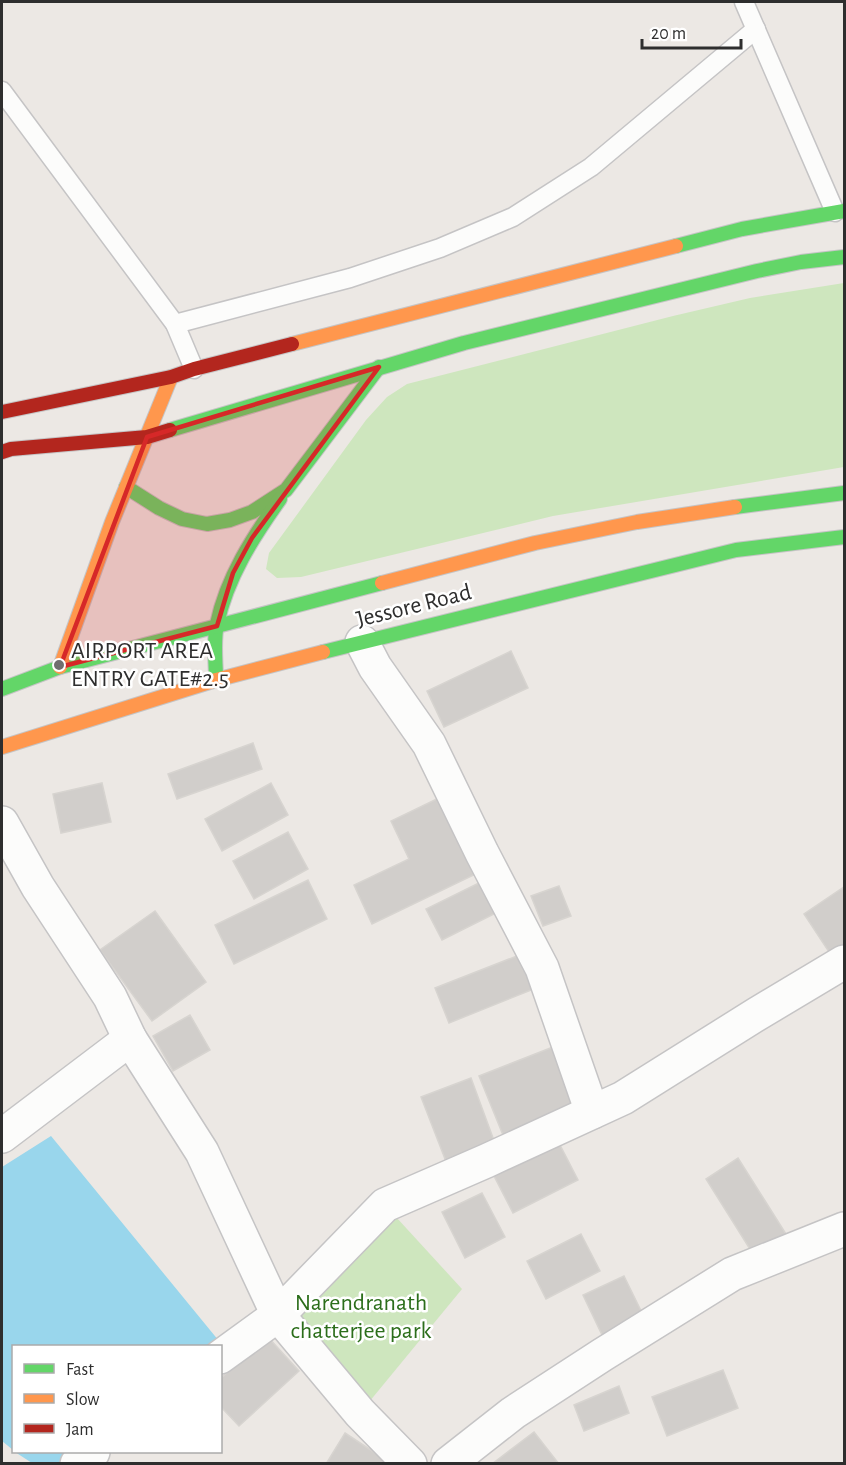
<svg xmlns="http://www.w3.org/2000/svg" width="846" height="1465" viewBox="0 0 846 1465" font-family="'Alegreya Sans',sans-serif">
	<rect width="100%" height="100%" fill="#ece8e4"/>
	<g fill="#cee6be">
		<polygon points="844,283 844,467 553,516 301,577 277,578 266,569 269,553 366,420 387,397 407,384 673,316 750,298"/>
		<polygon points="385,1205 462,1289 360,1413 278,1315"/>
	</g>
	<g fill="#99d6ec">
		<polygon points="51,1136 219,1341 212,1346 14,1346 13,1450 2,1441 2,1167"/>
		<polygon points="15,1452 73,1452 57,1464 32,1463"/>
	</g>
	<g fill="#d1cecb" stroke="#d7d4d0" stroke-width="1.5">
		<polygon points="511,651 528,688 444,727 427,691"/>
		<polygon points="253,743 262,769 177,799 168,774"/>
		<polygon points="102,783 111,822 61,833 53,794"/>
		<polygon points="271,783 288,815 222,851 205,819"/>
		<polygon points="445,795 482,871 372,924 354,885 409,859 391,821"/>
		<polygon points="288,832 308,869 254,899 233,861"/>
		<polygon points="491,877 506,908 442,940 426,909"/>
		<polygon points="308,880 327,919 234,964 215,925"/>
		<polygon points="559,886 571,916 543,926 531,896"/>
		<polygon points="844,887 844,950 833,958 804,914"/>
		<polygon points="155,911 206,982 152,1021 100,950"/>
		<polygon points="527,952 541,986 449,1023 435,988"/>
		<polygon points="190,1015 210,1050 173,1071 153,1036"/>
		<polygon points="558,1045 584,1109 505,1140 479,1076"/>
		<polygon points="471,1078 496,1146 447,1164 421,1097"/>
		<polygon points="558,1141 578,1180 513,1213 493,1174"/>
		<polygon points="738,1158 786,1234 753,1254 706,1179"/>
		<polygon points="482,1193 505,1237 465,1258 442,1212"/>
		<polygon points="581,1234 600,1271 546,1299 527,1261"/>
		<polygon points="624,1276 644,1317 603,1337 583,1295"/>
		<polygon points="267,1336 299,1371 239,1426 220,1406 220,1379"/>
		<polygon points="723,1370 738,1408 667,1436 652,1397"/>
		<polygon points="619,1386 629,1413 584,1431 574,1405"/>
		<polygon points="534,1432 559,1464 492,1464"/>
		<polygon points="345,1433 392,1464 326,1464"/>
	</g>
	<g fill="none" stroke-linecap="round" stroke-linejoin="round">
		<defs>
			<g id="lane">
				<polyline points="744,2 835,212"/>
				<polyline points="2,91 175,324 194,369"/>
				<polyline points="175,324 350,278 440,248 513,217 591,167 756,29"/>
			</g>
			<g id="street">
				<polyline points="362,642 375,667 429,744 482,853 542,968 592,1112"/>
				<polyline points="2,823 38,887 110,997 130,1039 202,1152 278,1315 360,1413 410,1464"/>
				<polyline points="2,1136 130,1039"/>
				<polyline points="220,1357 278,1315 385,1205 486,1161 623,1098 757,1014 844,962"/>
				<polyline points="77,1464 93,1452"/>
				<polyline points="448,1464 513,1413 602,1355 732,1274 844,1229"/>
			</g>
			<g id="fast">
				<polyline points="676,246 742,229 844,211"/>
				<polyline points="170,430 464,343 757,271 801,262 844,257"/>
				<polyline points="126,487 159,508 182,519 207,524 230,520 252,512 286,490 379,367"/>
				<polyline points="735,507 844,493"/>
				<polyline points="323,652 736,550 844,537"/>
				<path d="M216,680c0,-18 -3,-38 1,-56 10,-47 36,-87 63,-125"/>
				<polyline points="2,689 60,667 382,583"/>
			</g>
			<g id="slow">
				<polyline points="292,344 676,246"/>
				<polyline points="382,583 535,543 637,522 735,507"/>
				<polyline points="60,667 112,522 171,377"/>
				<polyline points="2,747 216,680 323,652"/>
			</g>
			<g id="jam">
				<polyline points="2,412 171,377 194,369 292,344"/>
				<polyline points="2,452 11,449 147,437 170,430"/>
			</g>
		</defs>
		<use href="#lane" stroke="#c5c4c5" stroke-width="21"/>
		<use href="#street" stroke="#c5c4c5" stroke-width="36"/>
		<use href="#fast" stroke="#c5c4c5" stroke-width="16"/>
		<use href="#slow" stroke="#c5c4c5" stroke-width="16"/>
		<use href="#jam" stroke="#c5c4c5" stroke-width="16"/>
		<use href="#lane" stroke="#fcfcfb" stroke-width="18"/>
		<use href="#street" stroke="#fcfcfb" stroke-width="33"/>
		<use href="#fast" stroke="#63d668" stroke-width="14"/>
		<use href="#slow" stroke="#ff974d" stroke-width="14"/>
		<use href="#jam" stroke="#b3261e" stroke-width="14"/>
	</g>
	<path fill="#d62828" fill-opacity="0.2" stroke="#d62828" stroke-width="4.5" stroke-linejoin="round" d="M379,367l-127,171 -19,35 -16,53 -157,41 87,-230z"/>
	<circle fill="#706f6e" stroke="#fff" stroke-width="2" cx="59" cy="665" r="6"/>
	<g text-anchor="middle" dominant-baseline="central" stroke-width="5" stroke-linejoin="round" paint-order="stroke">
		<g font-size="24" fill="#2e2e2e" stroke="#fff">
			<text transform="translate(414 606) rotate(-14)">Jessore Road</text>
		</g>
		<g font-size="24" fill="#2e2e2e" stroke="#fff" text-anchor="start">
			<text x="71" y="651">AIRPORT AREA<tspan x="71" dy="28">ENTRY GATE#2.5</tspan></text>
		</g>
		<g font-size="24" fill="#2c6e1b" stroke="#fff">
			<text x="361" y="1303">Narendranath<tspan x="361" dy="28">chatterjee park</tspan></text>
		</g>
	</g>
	<rect width="846" height="1465" fill="none" stroke="#2e2e2e" stroke-width="6"/>
	<rect x="12" y="1345" width="210" height="108" fill="#ffffff" stroke="#ababab" stroke-width="1.5"/>
	<rect x="24" y="1364" width="30" height="9" fill="#63d668" stroke="#ababab" stroke-width="1.5"/>
	<text x="66" y="1375" font-size="18" fill="#2e2e2e">Fast</text>
	<rect x="24" y="1394" width="30" height="9" fill="#ff974d" stroke="#ababab" stroke-width="1.5"/>
	<text x="66" y="1405" font-size="18" fill="#2e2e2e">Slow</text>
	<rect x="24" y="1424" width="30" height="9" fill="#b3261e" stroke="#ababab" stroke-width="1.5"/>
	<text x="66" y="1435" font-size="18" fill="#2e2e2e">Jam</text>
	<path d="M642 39v9h99v-9" fill="none" stroke="#2e2e2e" stroke-width="3"/>
	<text x="651" y="39" font-size="18" fill="#2e2e2e" stroke="#ffffff" stroke-width="4.5" paint-order="stroke">20 m</text>
</svg>
